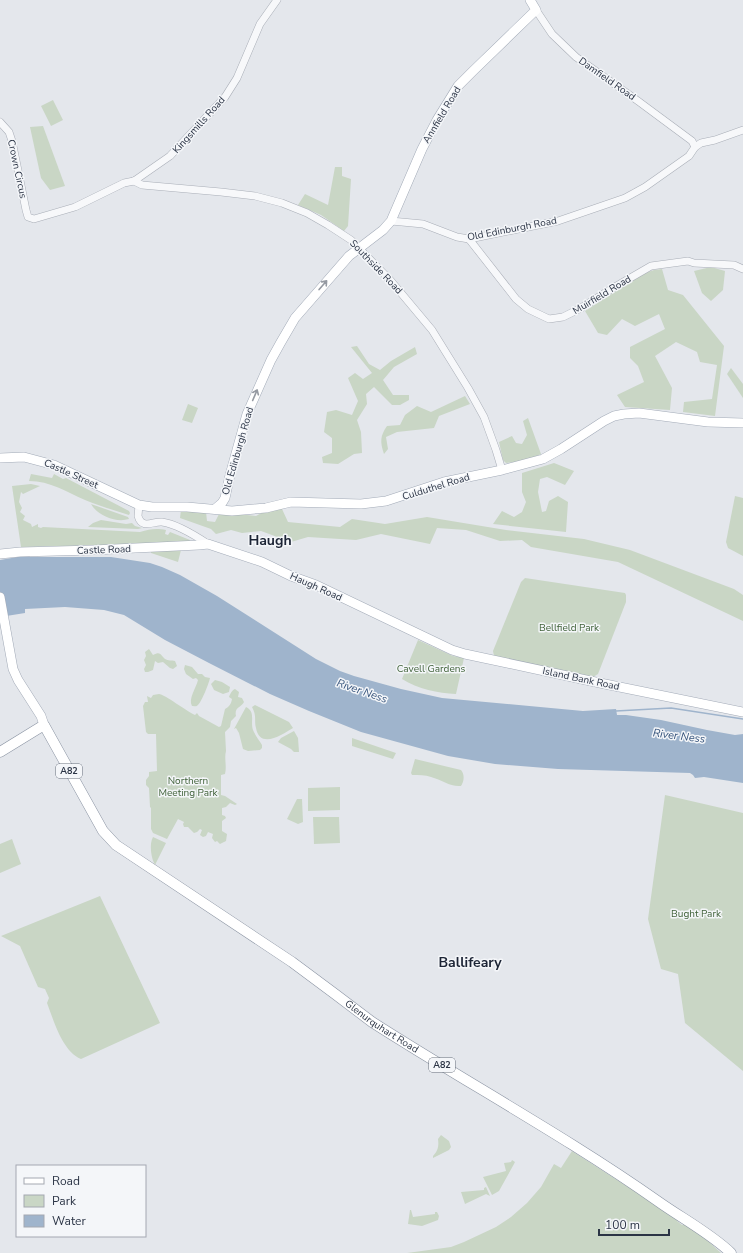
<svg xmlns="http://www.w3.org/2000/svg" width="743" height="1253" viewBox="0 0 743 1253" font-family="'Nunito Sans',sans-serif">
	<rect width="100%" height="100%" fill="#e4e7ec"/>
	<g fill="#c9d6c5">
		<polygon points="53,100 63,120 51,126 41,106"/>
		<polygon points="43,126 65,186 50,190 41,178 30,127"/>
		<polygon points="335,167 342,167 342,176 351,179 348,226 344,231 321,215 298,205 305,194 328,205"/>
		<polygon points="711,267 725,271 723,290 711,301 702,293 694,271"/>
		<polygon points="662,269 668,290 683,295 724,346 715,416 683,412 684,402 712,399 717,365 700,362 697,352 676,342 655,356 672,388 670,410 625,407 617,395 644,382 638,366 630,358 630,347 665,329 659,314 635,326 622,319 607,335 598,333 585,311 645,273 654,270"/>
		<polygon points="357,346 369,364 380,370 391,361 415,347 417,354 394,367 383,380 393,395 409,395 409,400 400,405 392,405 374,387 366,394 367,404 357,420 361,432 362,453 354,454 338,464 323,463 322,457 332,453 332,438 324,432 327,412 336,410 352,415 358,401 348,378 355,373 363,379 372,373 351,347"/>
		<polygon points="731,368 743,384 743,398 727,374"/>
		<path d="M465,396l5,8 -31,12 -5,12 -37,4 -11,5 2,12 -4,5c-4,-12 -4,-18 3,-28l13,-1 5,-10 12,-9 14,6z"/>
		<polygon points="188,404 198,408 192,423 182,420"/>
		<polygon points="528,418 541,454 525,461 506,463 503,460 499,442 512,436 516,443 522,444 527,435 523,421"/>
		<polygon points="554,463 574,471 565,485 547,477 540,479 538,492 542,512 546,511 549,501 558,496 568,502 566,532 493,524 502,511 514,517 522,512 526,502 522,492 522,473"/>
		<path d="M31,474l21,4 2,-4 9,5 3,-1 63,33 1,2 -1,2c-15,-5 -30,-9 -44,-15 -18,-8 -35,-19 -56,-19z"/>
		<path d="M31,484l9,2 -17,8 -2,-2 -2,10 3,6 -2,4 5,4 -2,4 8,4 1,3 6,-3v3l3,1 2,-1 97,5c10,-3 16,-4 26,-2l-1,4 3,1 2,-3 20,8 -1,3 -168,4 -9,-61z"/>
		<polygon points="735,496 743,498 743,556 728,548 726,542"/>
		<path d="M91,504l37,13 1,2c-13,4 -31,-3 -38,-15z"/>
		<polygon points="282,509 288,522 340,527 352,519 385,524 427,517 506,530 584,539 630,550 734,589 743,595 743,621 618,562 531,547 522,540 500,541 466,530 437,528 430,544 381,534 356,540 308,537 291,542 261,531 242,533 231,530 216,534 211,529 180,518 181,510 206,512 207,521 215,522 220,512 256,516 265,511"/>
		<polygon points="101,520 126,524 132,523 135,526 142,528 138,529 88,527 93,523"/>
		<polygon points="181,550 178,562 151,553 151,551"/>
		<polygon points="525,578 625,593 626,595 626,602 598,674 593,677 590,677 494,656 493,651 521,582"/>
		<path d="M418,640l35,16 11,2 -8,36c-18,-1 -38,-5 -54,-15z"/>
		<path d="M149,649l4,6c8,-4 7,0 12,4 3,2 7,1 10,2l2,5 -4,3 -3,-1 -7,-6 -5,1 -3,-2 -2,9 -5,2h-3l-1,-3 2,-4 -2,-5 2,-4 -1,-4z"/>
		<path d="M185,665l7,2 6,7h4l3,3 5,1c-1,5 -8,23 -12,27 -2,2 -3,1 -6,1 -4,-7 4,-18 6,-26l-2,-2 -3,1 -7,-5 -2,-5z"/>
		<polygon points="215,680 222,682 230,687 229,692 223,694 214,690 211,684"/>
		<path d="M235,689l4,3 -1,5 4,1 2,4c-3,6 -10,5 -8,14l-5,5 -1,6 -5,5 1,19c-2,7 1,15 -1,23l-4,1v20l4,1 12,8 -2,1 -5,-2 -4,4 -4,1v7l3,1 1,2 -4,3v10l5,3 -1,7 -6,3 -3,-3 -2,1 -3,-4 1,-4 -5,-2 -2,4 -3,1 -3,-2 2,-5 -2,-1 -3,3 -3,1 -6,-6h-4l-1,-3 1,-2 -6,-3 -11,20 -14,-6 -2,-4v-21l-1,-1 -1,-19 -3,-3v-5l3,-4v-4l8,-1 -1,-37h-8l-2,-2 -3,-26 2,-4h3l-1,-6 4,2 2,-3c2,0 4,-1 6,-1 5,0 29,18 36,21l2,-2 2,3 20,11 2,-1 4,-17c5,-3 6,-5 7,-10l-3,-2c1,-3 3,-7 6,-8z"/>
		<path d="M255,705l34,17 4,6c-10,6 -33,22 -37,0 -2,-8 1,-12 -4,-21z"/>
		<path d="M246,707c10,5 4,14 7,23 2,5 6,10 9,15v3l-2,2 -12,1 -5,-2 -4,-16 -3,-5 -2,1z"/>
		<polygon points="294,731 298,738 299,752 294,752 291,749 278,742 281,738"/>
		<polygon points="352,738 396,753 393,759 352,746"/>
		<path d="M415,759l46,11c4,5 3,11 0,16 -11,1 -19,-6 -30,-9 -6,-2 -12,-2 -19,-2l-1,-2z"/>
		<polygon points="340,787 340,810 308,811 308,788"/>
		<polygon points="665,795 743,813 743,1071 685,1023 678,974 661,969 648,919"/>
		<polygon points="297,799 302,799 303,822 298,824 287,819"/>
		<polygon points="313,817 339,817 340,843 314,844"/>
		<path d="M153,837l13,6 -11,22c-4,-7 -6,-21 -2,-28z"/>
		<polygon points="12,839 21,864 0,873 0,844"/>
		<path d="M100,896l60,127 -79,36c-19,-8 -27,-38 -34,-56l2,-5 -4,-9 -7,-2 -18,-41 -19,-10z"/>
		<path d="M441,1135l8,6 2,6 -2,3 -16,8v-2c5,-5 6,-10 5,-17z"/>
		<polygon points="572,1151 678,1219 677,1221 682,1225 685,1224 708,1241 721,1253 407,1253 451,1247 464,1242 496,1227 511,1217 527,1203 541,1187 554,1164 561,1168"/>
		<polygon points="512,1160 515,1162 514,1164 499,1191 492,1195 483,1177 506,1171 504,1163 511,1162"/>
		<polygon points="486,1187 490,1196 486,1194 465,1204 461,1192 484,1190 484,1188"/>
		<polygon points="410,1210 411,1210 413,1217 435,1214 435,1212 437,1212 439,1216 438,1220 422,1226 408,1224"/>
	</g>
	<polygon fill="#9fb4cc" points="29,555 30,557 111,557 150,563 162,567 180,575 217,596 316,659 340,671 354,676 401,689 442,698 583,711 616,709 617,715 626,715 661,720 707,730 735,735 743,734 743,783 704,777 695,778 693,775 690,773 558,769 495,764 448,756 361,732 309,711 270,694 209,663 165,640 124,615 104,610 65,607 25,609 25,613 0,617 0,560"/>
	<g fill="none" stroke-linecap="round" stroke-linejoin="round">
		<polyline stroke="#9fb4cc" stroke-width="1.5" points="616,711 671,708 743,719"/>
		<defs>
			<g id="minor">
				<polyline points="536,10 552,34 576,57 638,101 692,141 695,147"/>
				<polyline points="0,122 9,132 12,141 26,210 28,217 34,219 75,207 124,183 134,181 170,156 225,97 237,78 260,24 277,0"/>
				<polyline points="134,181 142,185 221,192 255,196 282,203 307,213 328,225 351,240 391,281 432,330 468,388 484,417 496,450 502,470"/>
				<polyline points="391,221 423,224 457,237 469,239 558,221 625,198 645,187 689,156 695,147 701,143 715,140 743,130"/>
				<polyline points="469,239 516,299 528,309 549,319 563,317 581,308 613,288 651,266 688,261 694,263 734,265 743,269"/>
				<path d="M139,505l-1,11c4,14 15,5 24,6 14,2 34,14 46,22"/>
			</g>
			<g id="major">
				<polyline points="0,458 24,457 54,465 139,505 152,507 187,507 232,511 266,508 291,502 361,504 386,501 444,482 502,470 543,459 561,449 604,421 614,416 624,414 639,413 708,422 743,423"/>
				<polyline points="215,509 222,503 225,498 230,475 247,414 271,360 281,342 295,318 349,256 383,230 391,221 422,149 437,120 458,86 473,71 536,10 530,0"/>
				<polyline points="0,554 20,552 93,550 199,545 208,544 262,562 291,576 316,585 452,650 465,654 600,683 743,712"/>
				<polyline points="0,597 13,669 18,680 41,716 44,725"/>
			</g>
			<g id="highway">
				<path id="s1" d="M0,752l44,-27 59,106 13,14 176,117 43,32 37,28c95,61 195,115 287,180 24,17 51,31 72,51"/>
			</g>
		</defs>
		<use href="#minor" stroke="#a9aeb7" stroke-width="8"/>
		<use href="#major" stroke="#a3abb8" stroke-width="10"/>
		<use href="#highway" stroke="#8b94a3" stroke-width="11"/>
		<use href="#minor" stroke="#f7f8fa" stroke-width="7"/>
		<use href="#major" stroke="#fff" stroke-width="9"/>
		<use href="#highway" stroke="#fff" stroke-width="10"/>
	</g>
	<defs><path id="oneway-shaft" d="M-6 0H5M1.5-3L5.5 0L1.5 3" fill="none" stroke-width="1.6" stroke-linecap="round" stroke-linejoin="round"/></defs>
	<g stroke="#959aa2">
		<use href="#oneway-shaft" transform="translate(323 285) rotate(-49)"/>
		<use href="#oneway-shaft" transform="translate(255 395) rotate(-67)"/>
	</g>
	<g text-anchor="middle" dominant-baseline="central" stroke-width="3" stroke-linejoin="round" paint-order="stroke">
		<g fill="#f4f6f9" stroke="#676e7b" stroke-width="1">
			<rect x="56" y="764" width="26" height="14" rx="3"/>
			<rect x="429" y="1058" width="26" height="14" rx="3"/>
		</g>
		<g font-size="9" font-weight="bold" fill="#2b3445">
			<text x="69" y="771">A82</text>
			<text x="442" y="1065">A82</text>
		</g>
		<g font-size="10" fill="#2b3445" stroke="#f4f6f9">
			<text transform="translate(607 79) rotate(35)">Damfield Road</text>
			<text transform="translate(442 115) rotate(-59)">Annfield Road</text>
			<text transform="translate(199 125) rotate(-48)">Kingsmills Road</text>
			<text transform="translate(17 169) rotate(78)">Crown Circus</text>
			<text transform="translate(512 229) rotate(-11)">Old Edinburgh Road</text>
			<text transform="translate(376 267) rotate(46)">Southside Road</text>
			<text transform="translate(602 295) rotate(-31)">Muirfield Road</text>
			<text transform="translate(238 451) rotate(-74)">Old Edinburgh Road</text>
			<text transform="translate(71 474) rotate(24)">Castle Street</text>
			<text transform="translate(436 487) rotate(-17)">Culduthel Road</text>
			<text transform="translate(104 550) rotate(-2)">Castle Road</text>
			<text transform="translate(316 587) rotate(24)">Haugh Road</text>
			<text transform="translate(581 679) rotate(12)">Island Bank Road</text>
			<text stroke="none"><textPath href="#s1" startOffset="514">Glenurquhart Road</textPath></text>
		</g>
		<g font-size="10" fill="#3f6138" stroke="#f4f6f9">
			<text x="569" y="628">Bellfield Park</text>
			<text x="431" y="669">Cavell Gardens</text>
			<text x="188" y="781">Northern<tspan x="188" dy="12">Meeting Park</tspan></text>
			<text x="696" y="914">Bught Park</text>
		</g>
		<g font-size="11" font-style="italic" fill="#34527a" stroke="#f4f6f9">
			<text transform="translate(362 691) rotate(19)">River Ness</text>
			<text transform="translate(679 736) rotate(7)">River Ness</text>
		</g>
		<g font-size="14" font-weight="bold" fill="#1d2536" stroke="#f4f6f9">
			<text x="270" y="540">Haugh</text>
			<text x="470" y="962">Ballifeary</text>
		</g>
	</g>
	<rect x="16" y="1165" width="130" height="72" fill="#f4f6f9" stroke="#a4a8b1"/>
	<rect x="24" y="1178" width="20" height="6" fill="#ffffff" stroke="#a4a8b1"/>
	<text x="52" y="1185" font-size="12" fill="#2b3445">Road</text>
	<rect x="24" y="1195" width="20" height="12" fill="#c9d6c5" stroke="#a4a8b1"/>
	<text x="52" y="1205" font-size="12" fill="#2b3445">Park</text>
	<rect x="24" y="1215" width="20" height="12" fill="#9fb4cc" stroke="#a4a8b1"/>
	<text x="52" y="1225" font-size="12" fill="#2b3445">Water</text>
	<path d="M599 1229v6h70v-6" fill="none" stroke="#2b3445" stroke-width="2"/>
	<text x="605" y="1229" font-size="12" fill="#2b3445" stroke="#f4f6f9" stroke-width="3" paint-order="stroke">100 m</text>
</svg>
